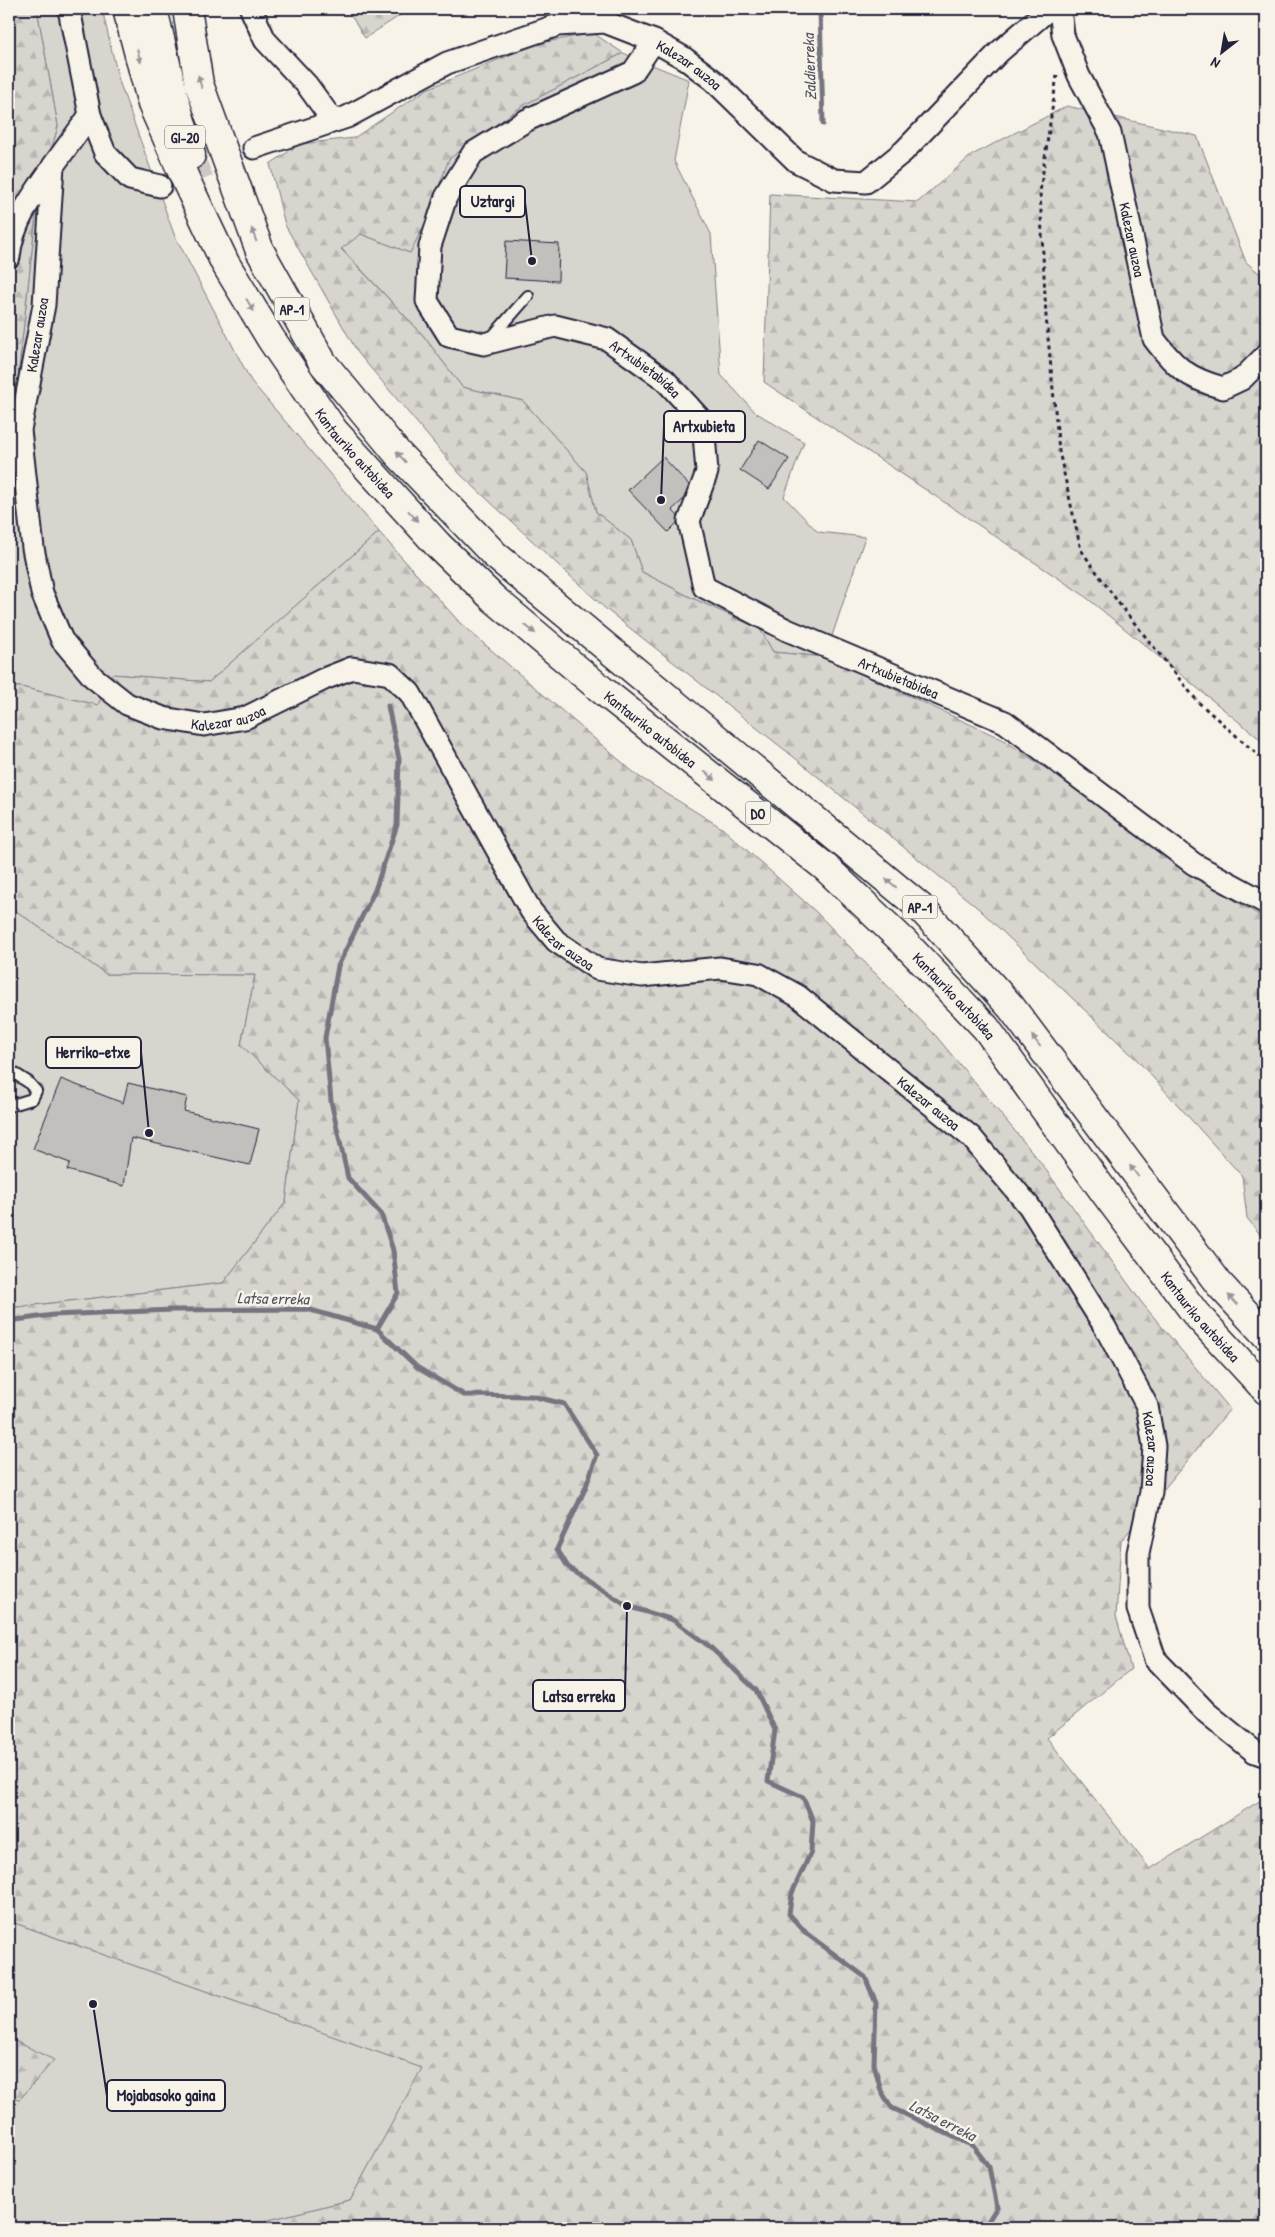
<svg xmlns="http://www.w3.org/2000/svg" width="1275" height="2237" viewBox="0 0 1275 2237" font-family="'Patrick Hand',sans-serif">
	<defs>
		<pattern id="forest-firs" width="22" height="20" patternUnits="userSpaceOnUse" patternTransform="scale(1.25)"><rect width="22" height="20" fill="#d8d5cf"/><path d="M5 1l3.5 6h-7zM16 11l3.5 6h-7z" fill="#b9b7b3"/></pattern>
	</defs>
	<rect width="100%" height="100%" fill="#f7f3e8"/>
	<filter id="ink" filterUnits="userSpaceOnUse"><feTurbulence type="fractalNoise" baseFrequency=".02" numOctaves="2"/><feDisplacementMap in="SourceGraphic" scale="10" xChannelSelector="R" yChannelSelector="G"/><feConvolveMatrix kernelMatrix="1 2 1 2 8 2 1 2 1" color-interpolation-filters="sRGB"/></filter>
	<g filter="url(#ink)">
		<g fill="#d8d5cf" stroke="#7d7c85">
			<polygon points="37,9 102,9 119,81 174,234 251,381 379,532 209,682 112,674 98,705 21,687 9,687 9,459 38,196 58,126"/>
			<polygon points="623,53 689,80 674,161 711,234 721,375 755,412 804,442 784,497 818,532 865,537 825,657 773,652 760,629 692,598 642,572 631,540 596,512 586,472 523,401 462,387 422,334 341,248 361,234 410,253 426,221 448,159 522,106"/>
			<polygon points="9,906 106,974 255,975 241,1045 299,1100 286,1202 223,1283 9,1308"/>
			<polygon points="9,1921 423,2068 350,2200 266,2221 282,2228 9,2228 9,2097 20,2099 53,2060 9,2038"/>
		</g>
		<g fill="url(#forest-firs)" stroke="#7d7c85">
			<polygon points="9,9 37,9 58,126 38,196 9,459"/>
			<polygon points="347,9 410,9 365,38"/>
			<polygon points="593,33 623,53 522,106 449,159 426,221 410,253 361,234 341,249 422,334 462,387 523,401 586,472 596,512 631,540 642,572 692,598 760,629 773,652 825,657 1004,740 1105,809 1180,868 1266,919 1266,1242 1247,1218 1242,1176 1138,1061 979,909 795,758 607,610 460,474 358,353 285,225 270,164 300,144 354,138 427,89 536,44"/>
			<polygon points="1067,106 1197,136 1246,262 1266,279 1266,744 1082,594 764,382 770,194 918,202 972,155"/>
			<polygon points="379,532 461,624 638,776 722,828 815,911 936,1036 1038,1159 1142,1303 1230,1409 1121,1541 1116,1616 1131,1669 1047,1738 1150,1869 1266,1797 1266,2228 282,2228 265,2221 350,2200 422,2068 9,1921 9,1308 223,1283 286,1202 299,1100 241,1045 255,975 106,974 9,906 9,687 21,687 98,705 112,674 209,682"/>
			<polygon points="9,2038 54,2060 20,2099 9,2097"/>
		</g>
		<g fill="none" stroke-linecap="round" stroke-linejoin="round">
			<g stroke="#76747f" stroke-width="5">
				<polyline points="820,9 823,124"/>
				<polyline points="9,1321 53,1315 173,1310 307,1309 377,1329 418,1368 464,1395 532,1396 564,1404 597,1455 585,1489 557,1549 568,1567 627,1606 673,1620 709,1646 756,1690 775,1730 768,1781 803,1797 813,1821 811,1852 792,1893 789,1914 807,1934 865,1977 876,2003 874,2064 881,2091 892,2108 973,2146 989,2167 997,2207 984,2228"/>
				<polyline points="377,1329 398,1293 393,1250 381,1214 348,1178 331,1101 325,1038 338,966 375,890 397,825 399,759 388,706"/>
			</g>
		</g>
		<g fill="#c2bfbd" stroke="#22223b">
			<polygon points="506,241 559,244 558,281 504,278"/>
			<polygon points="759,440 789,459 769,489 740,470"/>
			<polygon points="663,457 689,485 683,500 672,510 678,516 677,523 668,532 628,490"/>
			<polygon points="61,1079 123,1103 128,1083 187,1097 184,1111 259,1129 250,1165 131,1138 124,1186 67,1170 70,1163 33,1149"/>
		</g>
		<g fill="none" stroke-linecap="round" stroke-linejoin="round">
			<polyline stroke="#ccc9c5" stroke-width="21" stroke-dasharray="21 11" stroke-linecap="butt" points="160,186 254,148"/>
			<defs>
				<g id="service">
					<polyline points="492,337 528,296"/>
					<polyline points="9,1070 28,1082 36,1091 32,1099 9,1106"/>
				</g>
				<g id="minor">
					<polyline points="69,9 90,115 105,153 130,179 160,186"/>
					<polyline points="251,9 265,40 307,85 333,121"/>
					<path id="s1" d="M1060,9l3,26 16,41 31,57 44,206c22,29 33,39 69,49l19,-9 24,-24"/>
					<path id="s2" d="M654,41l-21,31 -106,48 -54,33 -27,44 -16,49 -3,55 22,35 35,8 71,-18 52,13 58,41 38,42 4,50 -18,49 15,66 83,43 218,92 189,142 72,39"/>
					<path id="s3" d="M90,115l-37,51 -9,139 -24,125 13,118 9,45 20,47 31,37 34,27 36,14 41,7 41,-7 79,-39 28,-11 38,6 20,19 121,218 25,30 41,28 45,7 78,-8 38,6 40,22 173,141 58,69 76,121 42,79 7,40 -3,46 -13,61v56l17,50 52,54 48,39 11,4"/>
					<path id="s4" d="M254,148l93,-31 100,-54 111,-38 47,-3 49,19 30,17 29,22 83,81 38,19 32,2 38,-31 95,-99 50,-43"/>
					<path d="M9,257c3,-34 25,-64 44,-90"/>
				</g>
				<g id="motorway">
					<path id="s5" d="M127,9l25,95 36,81 37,78 46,76 63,92 104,114 56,54 108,91 223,177 79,75 82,86 119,165 90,120 71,77"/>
					<polyline points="153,9 174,98 191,155"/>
					<polyline points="187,9 199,84 260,251 323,363 398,454 495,555 920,907 1011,1007 1219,1284 1266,1335"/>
				</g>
			</defs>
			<use href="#service" stroke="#22223b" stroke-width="14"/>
			<use href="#minor" stroke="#22223b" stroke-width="25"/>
			<use href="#motorway" stroke="#22223b" stroke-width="31"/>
			<polyline stroke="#22223b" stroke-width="3" stroke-dasharray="4 4" stroke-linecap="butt" points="1057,75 1040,192 1046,317 1059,451 1081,550 1120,605 1198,702 1266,762"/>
			<use href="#service" stroke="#f7f3e8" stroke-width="10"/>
			<use href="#minor" stroke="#f7f3e8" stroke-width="21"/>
			<use href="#motorway" stroke="#f7f3e8" stroke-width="28"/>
		</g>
		<defs><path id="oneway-solid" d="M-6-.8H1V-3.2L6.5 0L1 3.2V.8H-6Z" transform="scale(1.25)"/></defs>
		<g fill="#97959a">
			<use href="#oneway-solid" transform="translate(139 56) rotate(75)"/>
			<use href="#oneway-solid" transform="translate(200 82) rotate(-104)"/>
			<use href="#oneway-solid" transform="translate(254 235) rotate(-110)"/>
			<use href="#oneway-solid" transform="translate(250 305) rotate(59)"/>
			<use href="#oneway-solid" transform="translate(401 457) rotate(-133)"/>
			<use href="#oneway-solid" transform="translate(413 516) rotate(48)"/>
			<use href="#oneway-solid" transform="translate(530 629) rotate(40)"/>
			<use href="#oneway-solid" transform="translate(710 776) rotate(39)"/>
			<use href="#oneway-solid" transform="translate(891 883) rotate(-140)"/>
			<use href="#oneway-solid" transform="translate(1036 1041) rotate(-127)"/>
			<use href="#oneway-solid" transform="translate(1134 1171) rotate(-127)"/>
			<use href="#oneway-solid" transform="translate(1233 1300) rotate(-133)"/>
		</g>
	</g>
	<g text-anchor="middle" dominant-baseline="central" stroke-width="5" stroke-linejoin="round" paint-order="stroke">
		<g fill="#f7f3e8" stroke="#62616f" stroke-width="1">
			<rect x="165" y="125.5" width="40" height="23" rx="4"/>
			<rect x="274.5" y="297.5" width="35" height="23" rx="4"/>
			<rect x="745.5" y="801.5" width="25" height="23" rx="4"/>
			<rect x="902.5" y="895.5" width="35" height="23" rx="4"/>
		</g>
		<g font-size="14" font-weight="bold" fill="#22223b">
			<text x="185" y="137">GI-20</text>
			<text x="292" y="309">AP-1</text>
			<text x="758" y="813">DO</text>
			<text x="920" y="907">AP-1</text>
		</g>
		<g font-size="15" fill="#22223b" stroke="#f7f3e8">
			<text stroke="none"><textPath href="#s4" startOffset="471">Kalezar auzoa</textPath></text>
			<text stroke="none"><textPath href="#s1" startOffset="244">Kalezar auzoa</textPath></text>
			<text transform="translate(37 335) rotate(-81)">Kalezar auzoa</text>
			<text stroke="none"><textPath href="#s2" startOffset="628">Artxubietabidea</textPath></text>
			<text stroke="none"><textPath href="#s5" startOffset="504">Kantauriko autobidea</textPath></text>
			<text stroke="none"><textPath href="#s2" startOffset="1092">Artxubietabidea</textPath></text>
			<text stroke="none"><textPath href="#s3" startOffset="742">Kalezar auzoa</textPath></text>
			<text stroke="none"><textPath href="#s5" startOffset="909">Kantauriko autobidea</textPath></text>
			<text stroke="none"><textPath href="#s3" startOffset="1238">Kalezar auzoa</textPath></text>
			<text stroke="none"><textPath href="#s5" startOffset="1314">Kantauriko autobidea</textPath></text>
			<text stroke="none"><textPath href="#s3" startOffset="1658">Kalezar auzoa</textPath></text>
			<text stroke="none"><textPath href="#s5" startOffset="1719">Kantauriko autobidea</textPath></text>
			<text stroke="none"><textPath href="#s3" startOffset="2078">Kalezar auzoa</textPath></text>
		</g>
		<g font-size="16" font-style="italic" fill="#535263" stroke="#f7f3e8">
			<text transform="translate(809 67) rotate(-92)">Zaldierreka</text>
			<text transform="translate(273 1298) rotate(1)">Latsa erreka</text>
			<text transform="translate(943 2120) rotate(27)">Latsa erreka</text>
		</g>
	</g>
	<path fill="none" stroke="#22223b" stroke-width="2" d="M532 261L525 202M661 500L664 426M149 1133L141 1052M627 1606L625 1696M93 2004L107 2096"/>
	<g fill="#22223b" stroke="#f7f3e8" stroke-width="2">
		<circle cx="532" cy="261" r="5"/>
		<circle cx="661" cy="500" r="5"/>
		<circle cx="149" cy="1133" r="5"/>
		<circle cx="627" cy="1606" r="5"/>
		<circle cx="93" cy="2004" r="5"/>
	</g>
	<g fill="#f7f3e8" stroke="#22223b" stroke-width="2">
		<rect x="460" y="186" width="65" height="31" rx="5"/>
		<rect x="664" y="411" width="81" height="31" rx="5"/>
		<rect x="46" y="1037" width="95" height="31" rx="5"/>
		<rect x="533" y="1680" width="92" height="31" rx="5"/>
		<rect x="107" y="2080" width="118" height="31" rx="5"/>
	</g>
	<g font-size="16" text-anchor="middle" font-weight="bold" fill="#22223b">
		<text x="493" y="207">Uztargi</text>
		<text x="704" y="432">Artxubieta</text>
		<text x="93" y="1058">Herriko-etxe</text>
		<text x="579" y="1702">Latsa erreka</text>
		<text x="166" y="2101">Mojabasoko gaina</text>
	</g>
	<rect width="1275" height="2237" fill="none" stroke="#f7f3e8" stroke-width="30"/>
	<rect x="15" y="15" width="1245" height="2207" fill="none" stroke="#22223b" stroke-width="2" filter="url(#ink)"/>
	<g transform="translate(1222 52) rotate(211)" stroke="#f7f3e8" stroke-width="4" paint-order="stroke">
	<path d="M0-4L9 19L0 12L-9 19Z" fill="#22223b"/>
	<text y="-8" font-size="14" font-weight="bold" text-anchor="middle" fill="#22223b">N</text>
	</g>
</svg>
